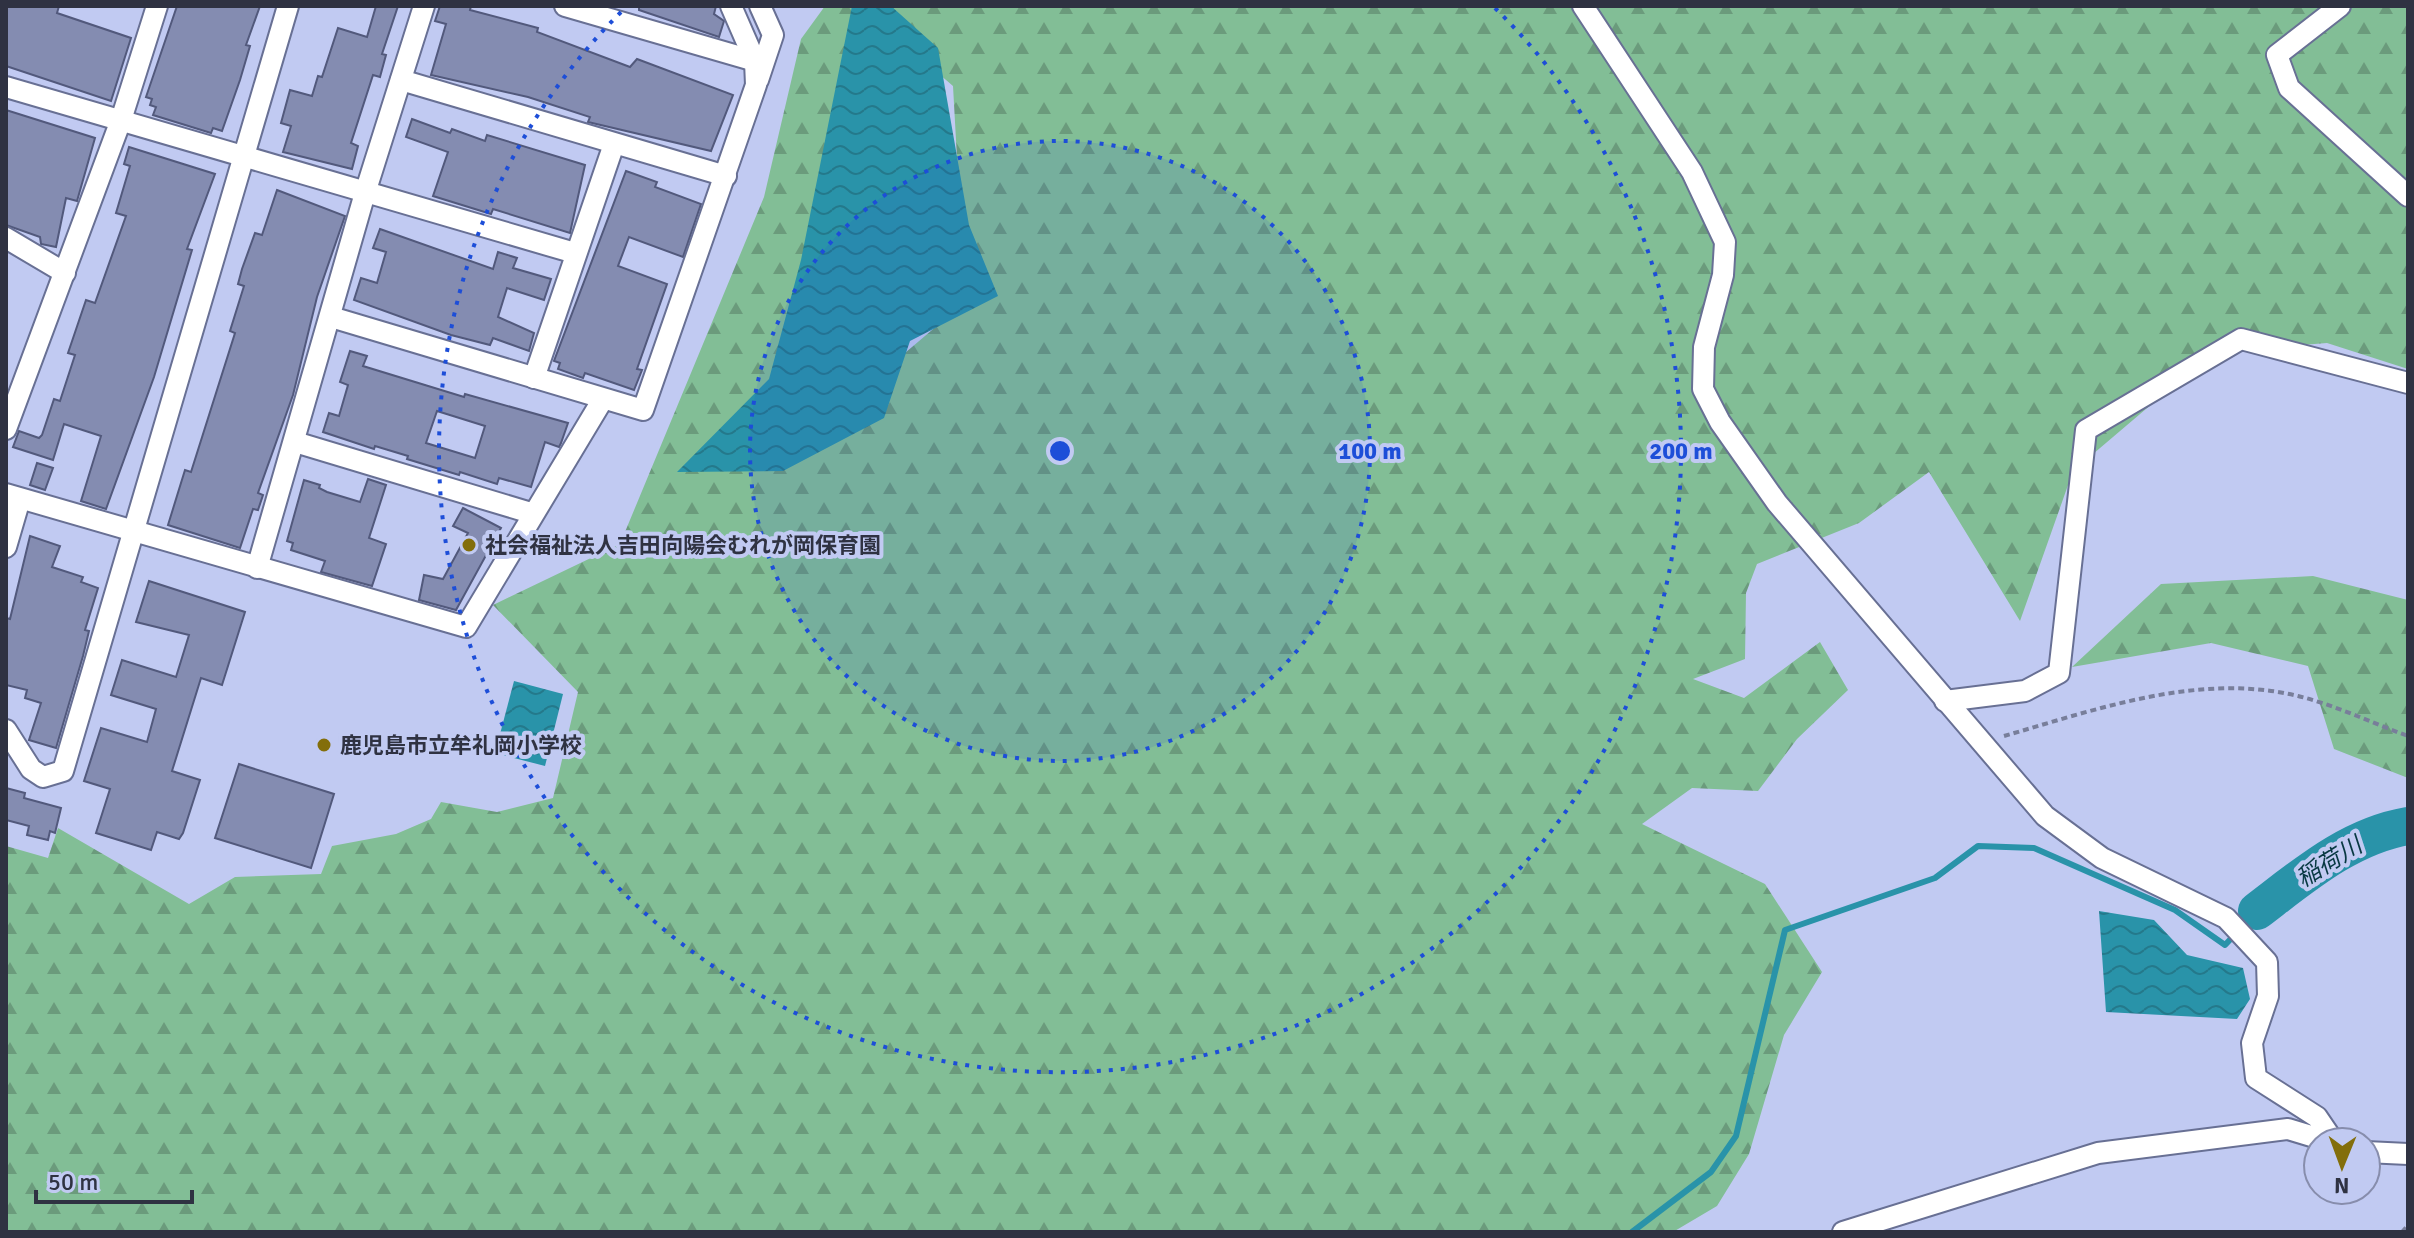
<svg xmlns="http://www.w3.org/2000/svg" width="2414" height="1238" viewBox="0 0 2414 1238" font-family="Signika,'Noto Sans JP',sans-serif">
	<defs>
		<pattern id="forest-firs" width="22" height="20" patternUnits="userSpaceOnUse" patternTransform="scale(2)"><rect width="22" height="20" fill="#82be96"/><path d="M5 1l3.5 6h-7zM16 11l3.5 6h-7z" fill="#6b9b7c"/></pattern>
		<pattern id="water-waves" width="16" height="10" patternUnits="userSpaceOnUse" patternTransform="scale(2)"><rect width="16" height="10" fill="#2993a9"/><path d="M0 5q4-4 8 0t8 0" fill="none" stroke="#24798b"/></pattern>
	</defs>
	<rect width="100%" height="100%" fill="#c1caf2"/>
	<g fill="url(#forest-firs)" fill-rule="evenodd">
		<path d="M825,6h1583v363l-81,-26 -114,9 -140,119 -53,150 -91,-149 -70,51 -102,41 -11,29 -1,66 -52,20 51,19 76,-56 28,48 -51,49 -39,52 -66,-3 -50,36 123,60 57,88 -38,63 -35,119 -32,52 -44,26h-1667v-386l42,12 10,-30 131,76 46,-27 86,-3 11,-28 64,-12 35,-15 10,-17 56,10 56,-14 25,-106 -85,-87 127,-61 144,-347 37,-158zM867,12l86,74 12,216 -106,90z"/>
		<polygon points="2313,576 2408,600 2408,778 2334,749 2308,666 2211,643 2072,667 2161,584"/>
	</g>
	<g fill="url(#water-waves)">
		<polygon points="852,6 891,6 938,48 969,225 998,296 910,341 884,418 783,471 677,472 769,379 801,260"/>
		<polygon points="514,681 563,694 545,766 495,753"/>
		<polygon points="2099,911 2154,920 2187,955 2243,968 2250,999 2237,1019 2106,1012"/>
	</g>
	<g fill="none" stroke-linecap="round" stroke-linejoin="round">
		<polyline stroke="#2993a9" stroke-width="6" points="1632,1232 1711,1172 1736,1136 1785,930 1935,878 1978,846 2034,848 2175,910 2225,945 2257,911"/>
		<path stroke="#2993a9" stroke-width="38" d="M2257,911c46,-35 92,-75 151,-85"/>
	</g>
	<g fill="#848cb1" stroke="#52597c" stroke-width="2" fill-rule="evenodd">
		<polygon points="6,6 59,6 57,13 131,38 111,101 6,66"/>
		<polygon points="177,6 260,6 246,45 250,46 240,80 222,131 213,128 211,133 153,115 156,107 150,105 152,99 146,97"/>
		<polygon points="376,6 398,6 382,54 386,55 380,77 373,75 351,143 358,146 352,169 283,152 291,126 281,123 290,90 312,96 318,76 322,77 338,28 367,37"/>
		<polygon points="440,6 471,6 470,10 538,28 537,32 630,67 637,59 733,95 711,151 588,122 590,117 528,97 431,75 446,24 435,21"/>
		<polygon points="639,6 716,6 714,14 724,21 719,37 639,10"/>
		<polygon points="6,110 95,138 77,201 66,198 56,247 41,244 40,237 6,225"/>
		<polygon points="412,119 450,133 452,129 485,141 487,135 585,165 570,233 493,209 491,214 433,196 448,152 406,137"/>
		<polygon points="129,147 215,174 187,249 192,250 154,377 106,509 81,501 101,436 64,424 53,460 13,447 19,431 39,438 42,435 54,399 60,401 75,355 68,353 86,300 95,303 126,216 116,213 130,166 124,164"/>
		<polygon points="626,171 657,182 655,187 701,204 683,257 629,237 618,266 667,284 637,369 642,370 634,390 585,373 583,378 558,369 560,363 554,361"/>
		<polygon points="277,190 345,216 317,297 293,395 258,493 263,495 258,510 253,509 240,548 168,525 185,470 191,472 235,333 230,331 244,286 238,284 242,269 255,233 262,235"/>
		<polygon points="380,229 493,269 498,252 517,258 513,268 551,279 544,300 507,288 498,317 534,333 529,351 493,338 490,345 451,335 354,300 361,278 377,283 386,252 373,248"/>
		<path d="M350,351l17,5 -4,10 101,31 1,-3 103,29 -7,20 -2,4 -14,-5 -14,45 -32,-9 -2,6 -37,-12 -1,3 -52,-16 1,-3 -33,-10 -1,3 -51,-17 6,-19 10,3 9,-31 -8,-3zM437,411l48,15 -10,32 -49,-15z"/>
		<polygon points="37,463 53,468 45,490 30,485"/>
		<polygon points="368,479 386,485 369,538 386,544 372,586 321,572 325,561 291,550 293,543 287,541 304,480 320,485 319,488 327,492 360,502"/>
		<polygon points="463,508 501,528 456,610 419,600 424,575 443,579 468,533 453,526"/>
		<polygon points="30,536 60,546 52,567 83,577 81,582 98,588 85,630 89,631 83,656 56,748 29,740 41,703 25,698 27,690 6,685 6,618 10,619"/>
		<polygon points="149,581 245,612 222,685 201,678 172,771 200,780 183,833 179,839 157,832 151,850 96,833 110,789 84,781 101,728 147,742 156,709 111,695 122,660 176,677 189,635 136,622"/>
		<polygon points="239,764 334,794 311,868 215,838"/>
		<polygon points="6,788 25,793 24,798 61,808 55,833 50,831 48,840 27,835 29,826 6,820"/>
	</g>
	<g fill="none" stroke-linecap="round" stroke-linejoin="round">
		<defs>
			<g id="street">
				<polyline points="565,6 755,61"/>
				<polyline points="1583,6 1692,172 1725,242 1723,275 1704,347 1703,389 1720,422 1777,503 2045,816 2102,858 2226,918 2267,962 2268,996 2252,1043 2256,1078 2317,1117 2334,1142"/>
				<polyline points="2340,6 2277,55 2289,88 2408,196"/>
				<polyline points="401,80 726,176"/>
				<polyline points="758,80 773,35 760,6"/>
				<polyline points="6,87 575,253"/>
				<polyline points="6,238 65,273"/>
				<polyline points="331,317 643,410 756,85 755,61 731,6"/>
				<polyline points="534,378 614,144"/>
				<polyline points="6,429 121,120 157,6"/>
				<polyline points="295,442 531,513"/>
				<polyline points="6,494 466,627 603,399"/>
				<polyline points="6,547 20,499"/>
				<polyline points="257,568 365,193 424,6"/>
				<polyline points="1945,701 2025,691 2059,673 2086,430 2241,339 2408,383"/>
				<polyline points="6,730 31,769 43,777 63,771 288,6"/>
				<polyline points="2366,1152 2408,1154"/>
				<polyline points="1843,1232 2098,1153 2288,1129 2331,1142"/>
			</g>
		</defs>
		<use href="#street" stroke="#687094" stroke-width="24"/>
		<g stroke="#787e9a" stroke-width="4" stroke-dasharray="6 4" stroke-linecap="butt">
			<path d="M2004,736c94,-27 195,-64 294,-40 37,9 74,27 110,40"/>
			<polyline points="2402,1232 2408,1225"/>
		</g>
		<use href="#street" stroke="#fff" stroke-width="20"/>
	</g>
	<circle cx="1060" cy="451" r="310" fill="#1d4ed8" fill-opacity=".12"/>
	<g fill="none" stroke="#1d4ed8" stroke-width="4" stroke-dasharray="4 8">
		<circle cx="1060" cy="451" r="310"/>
		<path d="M1495 8A621 621 0 1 1 625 8"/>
	</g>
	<g fill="#836e0b" stroke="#c1caf2" stroke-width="3">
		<circle cx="469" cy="545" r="8"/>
		<circle cx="324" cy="745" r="8"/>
	</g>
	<g text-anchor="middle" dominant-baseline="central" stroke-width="8" stroke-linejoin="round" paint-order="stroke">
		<g font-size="22" font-weight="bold" fill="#2f3242" stroke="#c1caf2" text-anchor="start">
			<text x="485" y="545">社会福祉法人吉田向陽会むれが岡保育園</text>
			<text x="340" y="745">鹿児島市立牟礼岡小学校</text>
		</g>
		<g font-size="24" font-style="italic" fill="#083842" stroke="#c1caf2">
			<text transform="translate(2329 862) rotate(-32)">稲荷川</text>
		</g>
	</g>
	<circle cx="1060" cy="451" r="12" fill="#1d4ed8" stroke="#c1caf2" stroke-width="4"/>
	<g font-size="24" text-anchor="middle" font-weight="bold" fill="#1d4ed8" stroke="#c1caf2" stroke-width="8" stroke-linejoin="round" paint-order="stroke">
		<text x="1370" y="459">100 m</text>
		<text x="1681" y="459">200 m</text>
	</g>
	<rect width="2414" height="1238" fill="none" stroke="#2f3242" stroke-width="16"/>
	<g transform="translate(2342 1166) rotate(181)"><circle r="38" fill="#c1caf2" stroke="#878dac" stroke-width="2"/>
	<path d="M0-6L14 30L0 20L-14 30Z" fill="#836e0b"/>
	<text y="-12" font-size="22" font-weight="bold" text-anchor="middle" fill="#2f3242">N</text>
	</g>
	<path d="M36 1190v12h156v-12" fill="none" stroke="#2f3242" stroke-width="4"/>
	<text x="48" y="1190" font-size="24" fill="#2f3242" stroke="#c1caf2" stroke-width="6" paint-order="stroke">50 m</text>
</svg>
